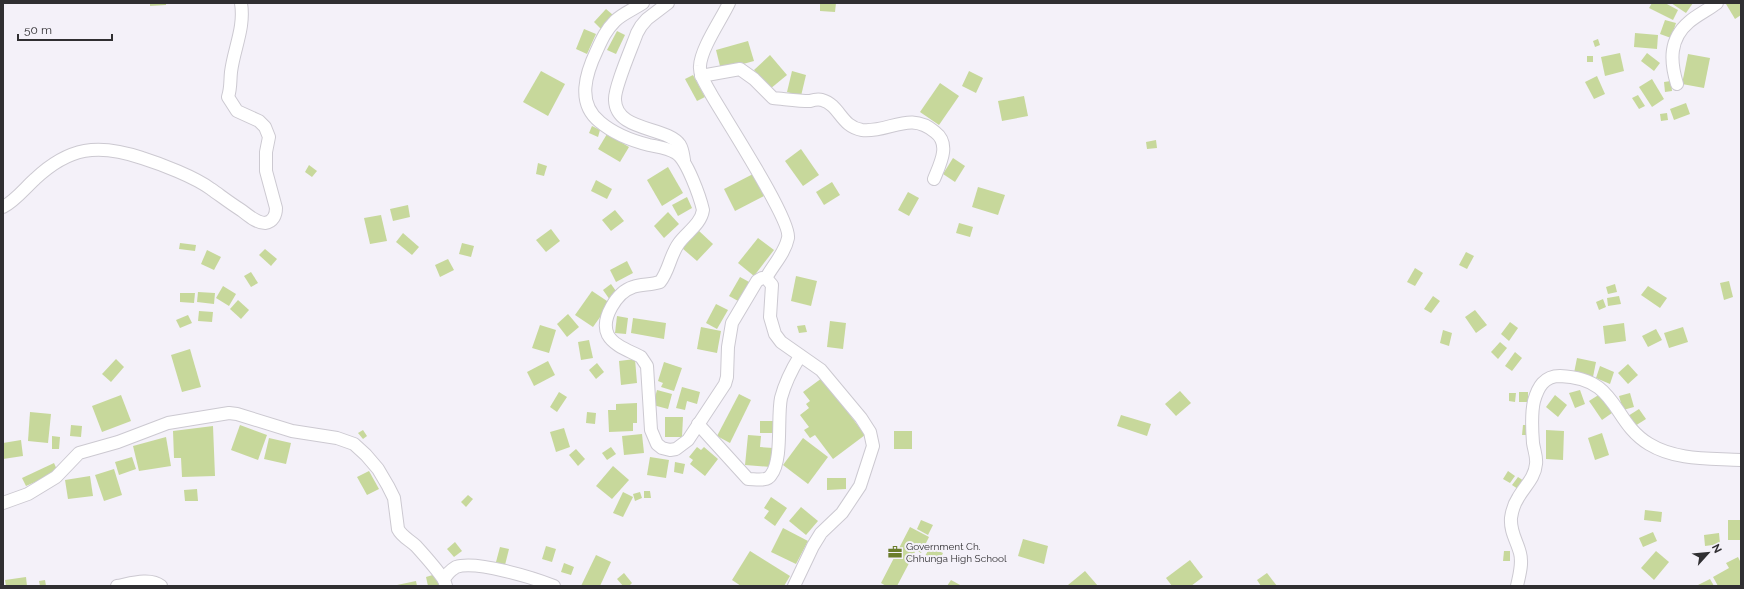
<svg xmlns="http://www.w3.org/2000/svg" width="1744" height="589" viewBox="0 0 1744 589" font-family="Raleway,sans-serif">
	<rect width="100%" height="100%" fill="#f4f1f9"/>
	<g fill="#c7d89b">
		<polygon points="150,3 166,3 166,5 150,6"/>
		<polygon points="820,3 836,3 835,12 820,11"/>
		<polygon points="1652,3 1665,3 1678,10 1673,20 1649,8"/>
		<polygon points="1671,3 1693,3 1686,13"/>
		<polygon points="1727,3 1741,3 1741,15 1735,19 1726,4"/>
		<polygon points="606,9 613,15 601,29 594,22"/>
		<polygon points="1665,20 1676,23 1671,38 1660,34"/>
		<polygon points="584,29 596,34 587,54 576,49"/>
		<polygon points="617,31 625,35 616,54 607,50"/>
		<polygon points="1635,33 1658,35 1657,49 1634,47"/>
		<polygon points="1598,39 1600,45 1595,47 1593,41"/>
		<polygon points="748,41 754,61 721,70 716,50"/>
		<polygon points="1620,53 1624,71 1605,76 1601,57"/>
		<polygon points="1647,53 1660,63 1654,71 1641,61"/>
		<polygon points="1688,54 1710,58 1704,88 1682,84"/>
		<polygon points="770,55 787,75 770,89 754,70"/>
		<rect x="1587" y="56" width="6" height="6"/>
		<polygon points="541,71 565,84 548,116 523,102"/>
		<polygon points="792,71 806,75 801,96 787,92"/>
		<polygon points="969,71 983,78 976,93 962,86"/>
		<polygon points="693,75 705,97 697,101 685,79"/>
		<polygon points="1597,76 1605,94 1594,99 1585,82"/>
		<polygon points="1652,79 1664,99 1652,107 1639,87"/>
		<polygon points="1671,81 1672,91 1665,92 1664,82"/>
		<polygon points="940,83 959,96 939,125 920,112"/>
		<polygon points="1638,95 1645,106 1639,109 1632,98"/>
		<polygon points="1024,96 1028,116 1002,121 998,101"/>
		<polygon points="1686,103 1690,114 1674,120 1670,109"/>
		<polygon points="1667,113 1668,120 1661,121 1660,114"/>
		<polygon points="592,126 600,130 598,137 589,133"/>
		<polygon points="607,134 629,147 620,162 598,149"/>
		<polygon points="1156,140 1157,148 1147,149 1146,142"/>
		<polygon points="801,149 819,175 803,186 785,161"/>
		<polygon points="953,158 965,166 955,182 943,174"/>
		<polygon points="538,163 547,166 544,176 536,174"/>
		<polygon points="309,165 317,171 312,177 305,172"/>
		<polygon points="668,167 683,193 662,206 647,180"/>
		<polygon points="753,174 764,196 735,211 724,189"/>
		<polygon points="596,180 612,189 607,199 591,191"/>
		<polygon points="832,182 840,195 824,205 816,192"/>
		<polygon points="978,187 1005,195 998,215 972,207"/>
		<polygon points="908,192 919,198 909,216 898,210"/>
		<polygon points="687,197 692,208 678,216 672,205"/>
		<polygon points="408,205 410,217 393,221 390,209"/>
		<polygon points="615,210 624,221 611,231 602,220"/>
		<polygon points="668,212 679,224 664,238 654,226"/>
		<polygon points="381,215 387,241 370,244 364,218"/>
		<polygon points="959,223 973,227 970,237 956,233"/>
		<polygon points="551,229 560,241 546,252 536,240"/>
		<polygon points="698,230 713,244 697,261 682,248"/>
		<polygon points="403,233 419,247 412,255 396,242"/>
		<polygon points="758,238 774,250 754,276 738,263"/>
		<polygon points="180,243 196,245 195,251 179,249"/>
		<polygon points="462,243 474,246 471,257 459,254"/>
		<polygon points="265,249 277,259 271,266 259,255"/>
		<polygon points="207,250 221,257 214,270 201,264"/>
		<polygon points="1466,252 1474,256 1467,269 1459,265"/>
		<polygon points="448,259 454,270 440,277 435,265"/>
		<polygon points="627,261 633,273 616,282 610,270"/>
		<polygon points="1415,268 1423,273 1415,286 1407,282"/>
		<polygon points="251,272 258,283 251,287 244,276"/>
		<polygon points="796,276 817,281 811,306 791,301"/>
		<polygon points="740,277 751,283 740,302 729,296"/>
		<polygon points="1729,281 1733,297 1724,300 1720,283"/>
		<polygon points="611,284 618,294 610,300 603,290"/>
		<polygon points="1615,284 1617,292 1608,294 1606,287"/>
		<polygon points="223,286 236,294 229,306 216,298"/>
		<polygon points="1648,286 1667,298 1660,308 1641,295"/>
		<polygon points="592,291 610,303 593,327 575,315"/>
		<polygon points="198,292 215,293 214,304 197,302"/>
		<polygon points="180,293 195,293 194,303 180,302"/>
		<polygon points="1433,296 1440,301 1431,313 1424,309"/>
		<polygon points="1619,296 1621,304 1608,306 1607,298"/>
		<polygon points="1603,299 1606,307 1599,310 1596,302"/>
		<polygon points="238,300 249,310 241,319 230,309"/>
		<polygon points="716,304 728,310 717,329 706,323"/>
		<polygon points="1475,310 1487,325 1476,333 1465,317"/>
		<polygon points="199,311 213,312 212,322 198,321"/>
		<polygon points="568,314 579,327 567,337 557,324"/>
		<polygon points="188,315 192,323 180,328 176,320"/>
		<polygon points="617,316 628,318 626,334 615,333"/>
		<polygon points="633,318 666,323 664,339 631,333"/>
		<polygon points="830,321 846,323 843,349 827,347"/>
		<polygon points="1510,322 1518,328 1509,341 1501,334"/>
		<polygon points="1624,323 1626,341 1605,344 1603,326"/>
		<polygon points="540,325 556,330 549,353 532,348"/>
		<polygon points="805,325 807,332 799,333 797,326"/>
		<polygon points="701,327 721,331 717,353 697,349"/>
		<polygon points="1683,327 1688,342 1669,348 1664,333"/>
		<polygon points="1656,329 1662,340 1648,347 1642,336"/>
		<polygon points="1443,330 1452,333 1449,346 1440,343"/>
		<polygon points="589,340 593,358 581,360 578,342"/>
		<polygon points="1500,342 1507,348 1498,359 1491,352"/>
		<polygon points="190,349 201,387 182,392 171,355"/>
		<polygon points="1515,352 1522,358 1512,371 1505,366"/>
		<polygon points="1577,358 1596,362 1593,377 1574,373"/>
		<polygon points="116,359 124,367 111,382 102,374"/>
		<polygon points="635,359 637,383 621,385 619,361"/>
		<polygon points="548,361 555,375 534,386 527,372"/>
		<polygon points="664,362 682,368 674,391 661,387 663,383 658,381"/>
		<polygon points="597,363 604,372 596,379 589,370"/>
		<polygon points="1628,364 1638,375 1628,384 1618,373"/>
		<polygon points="1600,366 1614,372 1610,384 1596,378"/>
		<polygon points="822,378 865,435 833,459 815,435 810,438 804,430 809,427 800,415 809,408 806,404 810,401 803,392"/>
		<polygon points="682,387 700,392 697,404 687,401 685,410 676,408"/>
		<polygon points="657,390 672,394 668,409 653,405"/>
		<polygon points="1580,390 1585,404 1575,408 1569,393"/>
		<polygon points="1180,391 1191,403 1176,416 1165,404"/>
		<polygon points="559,392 567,397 557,412 550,407"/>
		<rect x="1519" y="392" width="9" height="10"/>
		<polygon points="1509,393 1516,393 1515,402 1509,401"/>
		<polygon points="1630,393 1634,407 1623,410 1619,396"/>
		<polygon points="739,394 751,400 730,443 717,436"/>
		<polygon points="1600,394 1612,413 1602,420 1589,401"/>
		<polygon points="121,395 131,421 102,432 92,406"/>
		<polygon points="1555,395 1567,405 1558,417 1546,407"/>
		<polygon points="637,403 637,423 633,423 633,431 609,432 608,410 616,410 616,404"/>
		<polygon points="1639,409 1646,419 1635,426 1628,416"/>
		<polygon points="30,412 51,414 48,443 28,441"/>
		<polygon points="587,412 596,413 595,424 586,423"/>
		<polygon points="1121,415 1151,424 1147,436 1117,426"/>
		<polygon points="665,417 683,417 682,437 665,437"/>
		<rect x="760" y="421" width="14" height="12"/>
		<polygon points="71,425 82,426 81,437 70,436"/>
		<polygon points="240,425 267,435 258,460 231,450"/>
		<polygon points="1523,425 1529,425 1528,435 1522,435"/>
		<polygon points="213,426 215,476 182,477 181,458 174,458 173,431"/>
		<polygon points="564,428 570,447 556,452 550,432"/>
		<polygon points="363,430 367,436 363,439 358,433"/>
		<polygon points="1546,430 1564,431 1563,460 1546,459"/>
		<rect x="894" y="431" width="18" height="18"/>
		<polygon points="1602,433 1609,455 1595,460 1588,438"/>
		<polygon points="642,434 644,453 624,455 622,436"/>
		<polygon points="748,435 761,436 760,447 773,448 771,467 745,465"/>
		<polygon points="52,436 60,437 59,449 52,449"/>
		<polygon points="166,437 171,466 139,471 133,446"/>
		<polygon points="269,438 291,443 286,464 264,459"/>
		<polygon points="803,438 828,457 808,484 783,465"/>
		<polygon points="21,440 23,456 3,459 3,443"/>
		<polygon points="611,447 616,454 607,460 602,453"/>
		<polygon points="697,447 701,450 704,447 718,459 705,476 690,464 693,460 689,457"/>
		<polygon points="576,449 585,459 578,466 569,455"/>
		<polygon points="132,457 136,469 119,475 115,462"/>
		<polygon points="650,457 669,460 666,478 647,475"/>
		<polygon points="675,462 685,464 683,474 674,472"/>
		<polygon points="54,463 58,472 26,486 22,478"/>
		<polygon points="613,466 629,480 612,499 596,486"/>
		<polygon points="114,469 122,495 104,501 95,475"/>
		<polygon points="369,471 379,489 367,495 357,477"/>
		<polygon points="1508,471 1515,476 1510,483 1503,479"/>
		<polygon points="90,476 93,496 68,499 65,480"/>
		<polygon points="1518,477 1524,481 1518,489 1512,485"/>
		<polygon points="827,478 846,478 846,489 827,490"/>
		<polygon points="197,489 198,501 185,501 184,490"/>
		<polygon points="644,491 650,491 651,498 644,498"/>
		<polygon points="623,492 633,497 623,517 613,513"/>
		<polygon points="640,492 642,498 635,501 633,494"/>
		<polygon points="468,495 473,499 466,507 461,502"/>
		<polygon points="771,497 787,508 775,526 764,518 769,511 764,508"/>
		<polygon points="801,507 818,521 806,535 789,521"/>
		<polygon points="1645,510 1662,512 1661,522 1644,520"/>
		<polygon points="921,520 933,525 928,535 917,529"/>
		<rect x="1728" y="520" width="13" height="20"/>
		<polygon points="910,527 929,537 921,553 916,550 897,586 886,586 881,583"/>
		<polygon points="783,528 808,541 796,564 771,552"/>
		<polygon points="1653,532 1657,541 1643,547 1639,538"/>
		<polygon points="1719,533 1720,544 1705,546 1704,535"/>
		<polygon points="1023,539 1048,546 1044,564 1018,556"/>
		<polygon points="455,542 462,551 454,557 447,549"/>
		<polygon points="546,546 556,549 552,562 542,559"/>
		<polygon points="500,547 509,549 505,565 496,562"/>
		<polygon points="930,547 943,553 937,565 924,558"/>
		<polygon points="750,551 790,576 784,586 741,586 732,580"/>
		<polygon points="1504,551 1510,551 1510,561 1503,561"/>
		<polygon points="1656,551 1669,562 1654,580 1641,568"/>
		<polygon points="596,555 611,562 600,586 581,586"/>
		<polygon points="1738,557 1741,563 1741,586 1718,586 1713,577 1729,568 1726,563"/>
		<polygon points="1190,560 1203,577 1191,586 1172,586 1166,578"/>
		<polygon points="564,563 574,567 571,575 561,572"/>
		<polygon points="1085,571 1098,586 1070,586 1068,585"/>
		<polygon points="624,573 632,583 629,586 623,586 617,579"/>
		<polygon points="1267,573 1277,586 1261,586 1257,580"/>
		<polygon points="436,574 439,586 428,586 426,577"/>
		<polygon points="26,577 27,586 6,586 5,580"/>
		<polygon points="1710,579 1714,586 1696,586"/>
		<polygon points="45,580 46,586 40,586 39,581"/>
		<polygon points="951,580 962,586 947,586"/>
		<polygon points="416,581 417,586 397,586 397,585"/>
	</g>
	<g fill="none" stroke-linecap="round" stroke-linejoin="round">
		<defs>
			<g id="street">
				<path d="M643,3c-9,6 -21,11 -28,18 -9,9 -13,18 -18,29 -11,23 -21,53 3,72 13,11 33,19 49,23 9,2 19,3 27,8 11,7 24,44 27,57 -2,14 -16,22 -24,33 -9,12 -10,28 -19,39 -9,3 -19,2 -27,5 -16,5 -33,32 -25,48 6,11 22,16 33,22l6,9 4,64 6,14 5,4 8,2 6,-1 12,-9 37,-56 2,-7 1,-30 4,-24 25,-42 5,-3h4l6,7 -2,32 5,17 6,8 40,28 40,48 9,14 3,14 -13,40 -18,27 -21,20 -8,13 -19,40"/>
				<path d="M668,3l-21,16 -6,7 -4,7c-5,14 -23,55 -22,67 1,32 52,26 65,45 3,5 3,10 4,15"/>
				<path d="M729,3c-8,17 -28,45 -29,63 -1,10 7,20 11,28 13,23 81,127 77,144 -3,15 -15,27 -22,40"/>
				<path d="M701,76l39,-7 14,10 19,19c12,1 25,3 37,3 3,-1 9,-2 12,-1 18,5 19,27 40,30 27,3 48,-20 73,2 16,12 5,32 -1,47"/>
				<path d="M1677,84c-7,-23 -8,-45 12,-62 8,-7 19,-12 28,-19"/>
				<path d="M3,207c12,-6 22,-19 32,-28 34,-32 63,-36 107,-21 19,6 53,19 69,31 10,7 19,14 30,21 6,4 15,13 24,13 8,-1 11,-8 11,-15l-10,-37v-19l3,-15 -4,-10 -6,-6 -22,-10 -9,-14c3,-9 2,-16 3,-25 3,-24 14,-44 10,-69"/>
				<path d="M698,424l50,55c7,0 19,3 23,-4 12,-15 6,-58 10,-77 4,-15 11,-29 19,-42"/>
				<path d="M3,503l25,-9 28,-17 23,-24 39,-11 50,-19 61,-10 8,1 55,17 45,7 17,6 12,11 12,14 10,17 6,12 4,31c4,8 12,11 18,17 10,11 20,22 28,34"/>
				<path d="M117,586c12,-2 33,-9 44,0"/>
				<path d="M446,586l-2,-6c2,-5 7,-10 12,-13 20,-7 78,11 98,19"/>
				<path d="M1517,586c2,-10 6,-22 3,-33 -3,-12 -10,-21 -9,-35 1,-7 3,-14 7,-20 6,-11 17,-20 18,-34 1,-7 -2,-14 -3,-21 -1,-13 -2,-29 1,-42 4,-14 10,-25 26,-25 59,2 51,45 89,68 28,17 62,14 92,16"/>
			</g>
		</defs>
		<use href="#street" stroke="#ccc9d1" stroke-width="14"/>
		<use href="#street" stroke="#fff" stroke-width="12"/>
	</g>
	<defs>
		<symbol id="office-bare" viewBox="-9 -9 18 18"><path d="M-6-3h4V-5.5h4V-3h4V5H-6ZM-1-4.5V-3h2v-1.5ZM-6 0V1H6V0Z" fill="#6b7d2c" stroke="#f4f1f9" stroke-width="2.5" paint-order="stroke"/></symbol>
	</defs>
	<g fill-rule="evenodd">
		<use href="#office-bare" x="885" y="542" width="20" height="20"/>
	</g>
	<g text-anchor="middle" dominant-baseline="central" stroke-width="4" stroke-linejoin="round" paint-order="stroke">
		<g font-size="10" fill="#302f32" stroke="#f4f1f9" text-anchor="start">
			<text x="906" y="546">Government Ch.<tspan x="906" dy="12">Chhunga High School</tspan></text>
		</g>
	</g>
	<rect width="1744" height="589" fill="none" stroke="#302f32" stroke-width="8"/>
	<g transform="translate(1708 553) rotate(63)" stroke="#f4f1f9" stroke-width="3" paint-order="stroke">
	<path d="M0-3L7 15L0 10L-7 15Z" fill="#302f32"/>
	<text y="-6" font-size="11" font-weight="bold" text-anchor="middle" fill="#302f32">N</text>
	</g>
	<path d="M18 34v6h94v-6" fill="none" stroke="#302f32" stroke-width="2"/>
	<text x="24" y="34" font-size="12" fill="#302f32" stroke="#f4f1f9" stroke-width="3" paint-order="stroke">50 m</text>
</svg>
